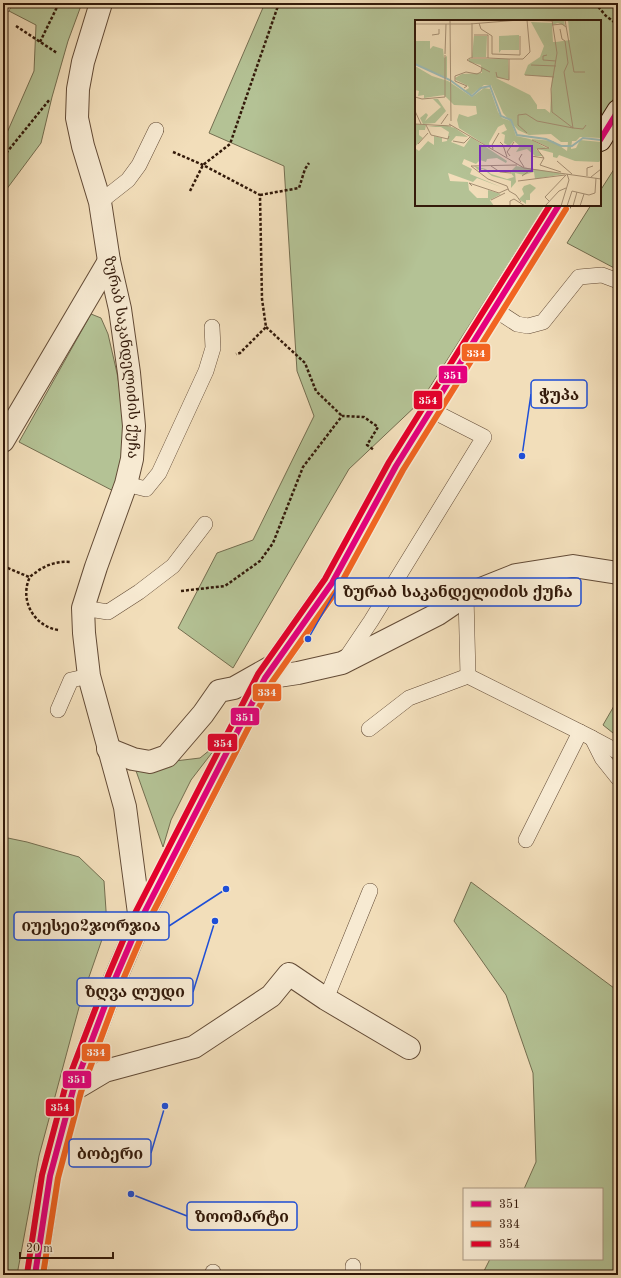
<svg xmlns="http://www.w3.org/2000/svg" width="621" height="1278" viewBox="0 0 621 1278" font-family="'Old Standard TT','Noto Serif Georgian',serif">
	<rect width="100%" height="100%" fill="#f2deba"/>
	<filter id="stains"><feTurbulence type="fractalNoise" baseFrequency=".005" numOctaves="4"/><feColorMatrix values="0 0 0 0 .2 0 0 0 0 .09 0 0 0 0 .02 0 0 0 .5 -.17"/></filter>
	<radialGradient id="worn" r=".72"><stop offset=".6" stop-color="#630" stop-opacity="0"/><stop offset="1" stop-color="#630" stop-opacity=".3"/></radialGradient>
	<g fill="#b4c295" stroke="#746e50">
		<polygon points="8,3 82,3 68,41 52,97 41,143 3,194 3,136 6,135 34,71 36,25 9,11"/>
		<polygon points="265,3 618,3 618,92 600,120 600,21 416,21 416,205 546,205 421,401 349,469 233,668 178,628 217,553 253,540 314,416 297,371 284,166 209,133"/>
		<polygon points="618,163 618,270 567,243 591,205 600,205 600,191"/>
		<polygon points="91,314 101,318 108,334 117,373 126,425 123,496 19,442"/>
		<polygon points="618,699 618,737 603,725"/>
		<polygon points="221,741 191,780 171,820 163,847 129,751 175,761 200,758"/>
		<polygon points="3,837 27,842 79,857 104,881 107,925 81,1000 39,1156 17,1275 3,1275"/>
		<polygon points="471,882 618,991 618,1275 482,1275 490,1259 602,1259 602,1189 524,1189 536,1162 533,1073 506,995 454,921"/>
	</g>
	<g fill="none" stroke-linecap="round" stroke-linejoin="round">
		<defs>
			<g id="lane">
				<polyline points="3,6 4,3"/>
				<polyline points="100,202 128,180 139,165 156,130"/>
				<polyline points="494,309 517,324 528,326 543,322 579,277 602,275 618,281"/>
				<polyline points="126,484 146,489 159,473 206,371 213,348 212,327"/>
				<polyline points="466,595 468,676"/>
				<polyline points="83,608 108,612 139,592 173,566 205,524"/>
				<polyline points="344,661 371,621 484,437 431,410"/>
				<polyline points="58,710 71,680 89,676"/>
				<polyline points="369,729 409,698 468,676 592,738 618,752"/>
				<polyline points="592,738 602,758 618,778"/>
				<polyline points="526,840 580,732"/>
				<polyline points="326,999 370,891"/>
				<polyline points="353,1266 353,1275"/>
				<polyline points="213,1272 213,1275"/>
			</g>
			<g id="street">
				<path id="s1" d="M101,3l-18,59 -5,27 -1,29 6,28 17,56 9,59 11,48 9,64 5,53 -2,33 -6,25 -30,83 -13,41 1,25 5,43 36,131 15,114"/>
				<polyline points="3,441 109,261"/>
				<polyline points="265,678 298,673 342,663 438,614 466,595 516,575 573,566 618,573"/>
				<polyline points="108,749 133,759 150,762 167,756 203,714 219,691 234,688 273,666"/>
				<polyline points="73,1090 105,1071 194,1047 271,996 289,974 326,999 409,1048"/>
			</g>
			<g id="secondary">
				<polyline points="600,140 618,111"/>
				<polyline points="35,1275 50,1176 73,1090 115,979 140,921 265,678 332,583 396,466 559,205"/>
			</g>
		</defs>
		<use href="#lane" stroke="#634b36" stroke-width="16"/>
		<use href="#street" stroke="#634b36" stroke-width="24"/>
		<use href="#secondary" stroke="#331a0a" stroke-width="24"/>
		<g stroke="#331a0a" stroke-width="2.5" stroke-dasharray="3 2" stroke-linecap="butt">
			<polyline points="595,3 606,16 618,25"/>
			<polyline points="16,26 57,53"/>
			<polyline points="40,42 59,3"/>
			<polyline points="173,152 203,165 260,195 262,299 266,327 240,353 236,354"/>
			<polyline points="3,157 50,99"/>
			<polyline points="190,191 203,165 230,144 279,3"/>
			<polyline points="260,195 299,188 305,169 309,163"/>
			<polyline points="266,327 305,363 316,391 342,416"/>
			<polyline points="3,566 29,577"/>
			<polyline points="181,591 225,586 260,561 273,543 303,467 342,416 364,417 378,427 367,445 374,450"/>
			<path d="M58,630c-24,-4 -38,-29 -29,-51 1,-3 4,-5 6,-6 10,-8 22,-12 35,-11"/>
		</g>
		<use href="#lane" stroke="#f7ead2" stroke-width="15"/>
		<use href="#street" stroke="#f7ead2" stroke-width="22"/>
		<use href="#secondary" stroke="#f7ead2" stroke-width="22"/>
		<defs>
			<g id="bus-1">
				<polyline points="600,140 618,111"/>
				<polyline points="35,1275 50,1176 73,1090 115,979 140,921 265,678 332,583 396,466 559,205"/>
			</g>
			<polyline id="bus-2" points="43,1275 58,1178 81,1092 122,982 147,924 272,682 339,587 403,470 566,209"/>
			<polyline id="bus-3" points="27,1274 42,1175 65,1088 108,976 133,917 258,674 325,579 389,462 550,205"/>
		</defs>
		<use href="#bus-1" stroke="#f7ead2" stroke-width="9"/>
		<use href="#bus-2" stroke="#f7ead2" stroke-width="9"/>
		<use href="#bus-3" stroke="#f7ead2" stroke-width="9"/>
		<use href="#bus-1" stroke="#e5007d" stroke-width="6"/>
		<use href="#bus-2" stroke="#f26522" stroke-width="6"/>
		<use href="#bus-3" stroke="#e4002b" stroke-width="6"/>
	</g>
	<g text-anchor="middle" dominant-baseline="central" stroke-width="3.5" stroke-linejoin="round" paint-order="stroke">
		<g font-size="15" fill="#331a0a" stroke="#f7ead2">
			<text stroke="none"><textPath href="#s1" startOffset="363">ზურაბ საკანდელიძის ქუჩა</textPath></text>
		</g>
	</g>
	<g transform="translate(415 20)">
		<rect width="186" height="186" fill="#f2deba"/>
		<path d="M138,0h11l1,6 -7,-3 -6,2 1,17h3l14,-2 -2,-20h33v118l-21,-1 -4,4h-4l-1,8 5,-1 4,-8 21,2v18l-2,2 -24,-1 -16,-6 -2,3 -4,-1v-4l-15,-4 12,-1 -19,-9 22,2 14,10 1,-9h-7l-10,-8 -22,1 -11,-5 -15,-17 -12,-28h-7l-13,10 -7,-4 5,-3 -1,-2 -12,-6 -1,-2 7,-4 20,-1 -1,-8 -12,-3v-3h39l1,20 -13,-1 34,17 7,10v4h8l5,4 2,-36 -28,-2 4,-10 12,-8 4,-11 -13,-24 21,1zM0,13l1,8h14v8l3,-3 10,3 1,9 3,-2v22l-32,-14zM104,15v15h-18l-2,3v-17zM59,16h13l-1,21h-14zM0,46l17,10 16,5 24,16 12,-9 6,1 8,23 4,6 9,3 5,15 14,3 18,10h-12l7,7h-8l-8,-7 -11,3 4,-6 -6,-5 -5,5 -5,-3 1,-8 -4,-2 6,-3 -3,-6 -6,3 -4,7 -5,9 1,5 -31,-20 -2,-8 2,-6 9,3 9,-3 -1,-8 -22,-1 -10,-10 -20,3v-3l-6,1 1,-5 -4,-1zM18,79h5l8,12 -11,12 -12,1 -3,-6 6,-5 2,2 -3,6 16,-14zM0,104l11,1 -1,5h-6v5l4,3 -8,9zM29,105l11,3 13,9 -12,-1 -5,6 13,5 7,-10 36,24 -1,2 -9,-5 -10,1 -1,3 -6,-2 -4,4 -12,-5 -2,5 10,5 -2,5 31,13 -24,-9 -4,4 -25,-9 2,8 18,1 1,8 8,8h11v-8l13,4 -11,6 4,6h-79v-58l4,3 9,-10 6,4v-9l8,2v4l5,-1 2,-9 -8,-5h-14zM59,146l12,3 5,5 16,5 7,-2 -4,-5 6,-6 48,8 -29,5 -1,-7 -10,3 -9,-2 1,9 -5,6v-7l-19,-5 -9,-7 -5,1zM115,164l6,4 -6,6v6h-4v4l-7,-5 5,-5 -2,-5 2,-3z" fill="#b4c295"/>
		<path fill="none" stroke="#9cbbb6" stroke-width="2" d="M0,44l35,16 22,16 9,-8 9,-2 11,30 10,4 6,15 29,4 15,7h11l11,-8 18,2"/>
		<path fill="none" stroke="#a69074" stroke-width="1" d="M35,0l1,101M115,0l22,1M137,0l5,33 -6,36 1,23 21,16 10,1 3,-4M150,0l9,52h11M64,3l2,6 11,7M0,4h55l49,-4M137,5l10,-1 4,3M145,9l2,10 3,2M17,15l7,-1v-5M59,15h14v23l21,1v21l-12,-3 -1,-5M77,16v18l28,1v-19M30,34l1,-30M132,35l-4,1v4l13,1M57,38v-35M73,38h-18l-3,2 23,12M94,39h14l7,-7 -3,-32M116,45l25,1M110,55l29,2M49,68l3,-2 -12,-5v-5l11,-4 11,2 4,-2 1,-4M0,77l7,2 23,-2v-42M0,91l6,13M0,104l36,2M26,104l7,-10M34,104l75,44 77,11M11,105l5,10 17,4 1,-3M112,113l-9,-8v-10l8,-1 11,7 36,7 -9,-56 4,-9 -3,-22M117,120l17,8 -12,1 7,9M38,121l11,2 6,-6M85,122l3,3 4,12M3,124l10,-11M78,129l-1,-4 7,-12M107,134l-3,5 5,8M95,136l-3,-4 7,-10M116,136l13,2M129,138l-4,7 21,7M142,141l15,13M76,146l9,6 11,1M107,156l10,-7M172,156v-8l6,-2M176,157l10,-8M103,161l47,-6M57,166l-3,-3 30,10 9,-4M94,171l-2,-5 -19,-7 -17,-13 46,-1M94,171l7,4 5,7M76,180l14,-7M134,181l-4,-4 21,-22M95,186v-5l4,-2 11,7M130,186l14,-15 7,-3M146,186l8,-26 -2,-6M152,186l5,-15 17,4 6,-2 1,-15M158,186l4,-14M165,186l4,-12"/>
		<path fill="#7b2cbf" fill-opacity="0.15" stroke="#7b2cbf" stroke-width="2" d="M65,126h52v25h-52z"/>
		<rect width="186" height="186" fill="none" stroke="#331a0a" stroke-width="2"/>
	</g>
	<path fill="none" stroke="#1d4ed8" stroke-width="1.5" d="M522 456L531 394M308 639L335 592M226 889L169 926M215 921L193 992M165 1106L151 1153M131 1194L187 1216"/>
	<g fill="#1d4ed8" stroke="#f7ead2" stroke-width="1.5">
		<circle cx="522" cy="456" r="4"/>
		<circle cx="308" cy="639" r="4"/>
		<circle cx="226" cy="889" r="4"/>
		<circle cx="215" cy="921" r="4"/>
		<circle cx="165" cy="1106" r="4"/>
		<circle cx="131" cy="1194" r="4"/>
	</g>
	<g fill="#f7ead2" stroke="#1d4ed8" stroke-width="1.5">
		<rect x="531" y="380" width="56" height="28" rx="4"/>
		<rect x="335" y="578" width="246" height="28" rx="4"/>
		<rect x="14" y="912" width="155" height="28" rx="4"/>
		<rect x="77" y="978" width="116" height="28" rx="4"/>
		<rect x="69" y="1139" width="82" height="28" rx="4"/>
		<rect x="187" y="1202" width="110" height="28" rx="4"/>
	</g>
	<g font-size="16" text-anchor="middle" font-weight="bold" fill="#331a0a">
		<text x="559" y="400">ჭუპა</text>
		<text x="458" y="597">ზურაბ საკანდელიძის ქუჩა</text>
		<text x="91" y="931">იუესეი2ჯორჯია</text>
		<text x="135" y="997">ზღვა ლუდი</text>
		<text x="110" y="1159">ბობერი</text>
		<text x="242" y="1222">ზოომარტი</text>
	</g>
	<g stroke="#f7ead2" stroke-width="1.5">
		<rect x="461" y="343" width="30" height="19" rx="4" fill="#f26522"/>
		<rect x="438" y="365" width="30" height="19" rx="4" fill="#e5007d"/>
		<rect x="413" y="390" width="30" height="20" rx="4" fill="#e4002b"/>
		<rect x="252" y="683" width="30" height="19" rx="4" fill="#f26522"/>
		<rect x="230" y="707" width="30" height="19" rx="4" fill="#e5007d"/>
		<rect x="207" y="733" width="31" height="19" rx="4" fill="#e4002b"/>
		<rect x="81" y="1043" width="30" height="19" rx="4" fill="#f26522"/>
		<rect x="62" y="1070" width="30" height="19" rx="4" fill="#e5007d"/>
		<rect x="45" y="1098" width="30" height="19" rx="4" fill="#e4002b"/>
	</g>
	<g font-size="11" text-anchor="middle" font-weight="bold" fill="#fff">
		<text x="476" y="357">334</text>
		<text x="453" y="379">351</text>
		<text x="428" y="404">354</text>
		<text x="267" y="696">334</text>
		<text x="245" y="721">351</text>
		<text x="223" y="747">354</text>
		<text x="96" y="1056">334</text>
		<text x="77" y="1083">351</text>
		<text x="60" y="1111">354</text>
	</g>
	<rect width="621" height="1278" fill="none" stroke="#f2deba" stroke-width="16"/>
	<rect x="4" y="4" width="613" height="1270" fill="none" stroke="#331a0a" stroke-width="2"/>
	<rect x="8" y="8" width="605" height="1262" fill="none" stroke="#331a0a"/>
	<rect x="463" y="1188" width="140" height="72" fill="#f7ead2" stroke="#a99782"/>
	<rect x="471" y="1201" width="20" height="6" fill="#e5007d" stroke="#a99782"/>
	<text x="499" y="1208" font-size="12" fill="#331a0a">351</text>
	<rect x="471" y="1221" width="20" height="6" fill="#f26522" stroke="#a99782"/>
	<text x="499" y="1228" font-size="12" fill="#331a0a">334</text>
	<rect x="471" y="1241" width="20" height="6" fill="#e4002b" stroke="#a99782"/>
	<text x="499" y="1248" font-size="12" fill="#331a0a">354</text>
	<path d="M20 1252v6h93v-6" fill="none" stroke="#331a0a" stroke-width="2"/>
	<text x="26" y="1252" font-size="12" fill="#331a0a" stroke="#f7ead2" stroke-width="3" paint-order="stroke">20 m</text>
	<rect width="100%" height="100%" filter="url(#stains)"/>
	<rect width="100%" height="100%" fill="url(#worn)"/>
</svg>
